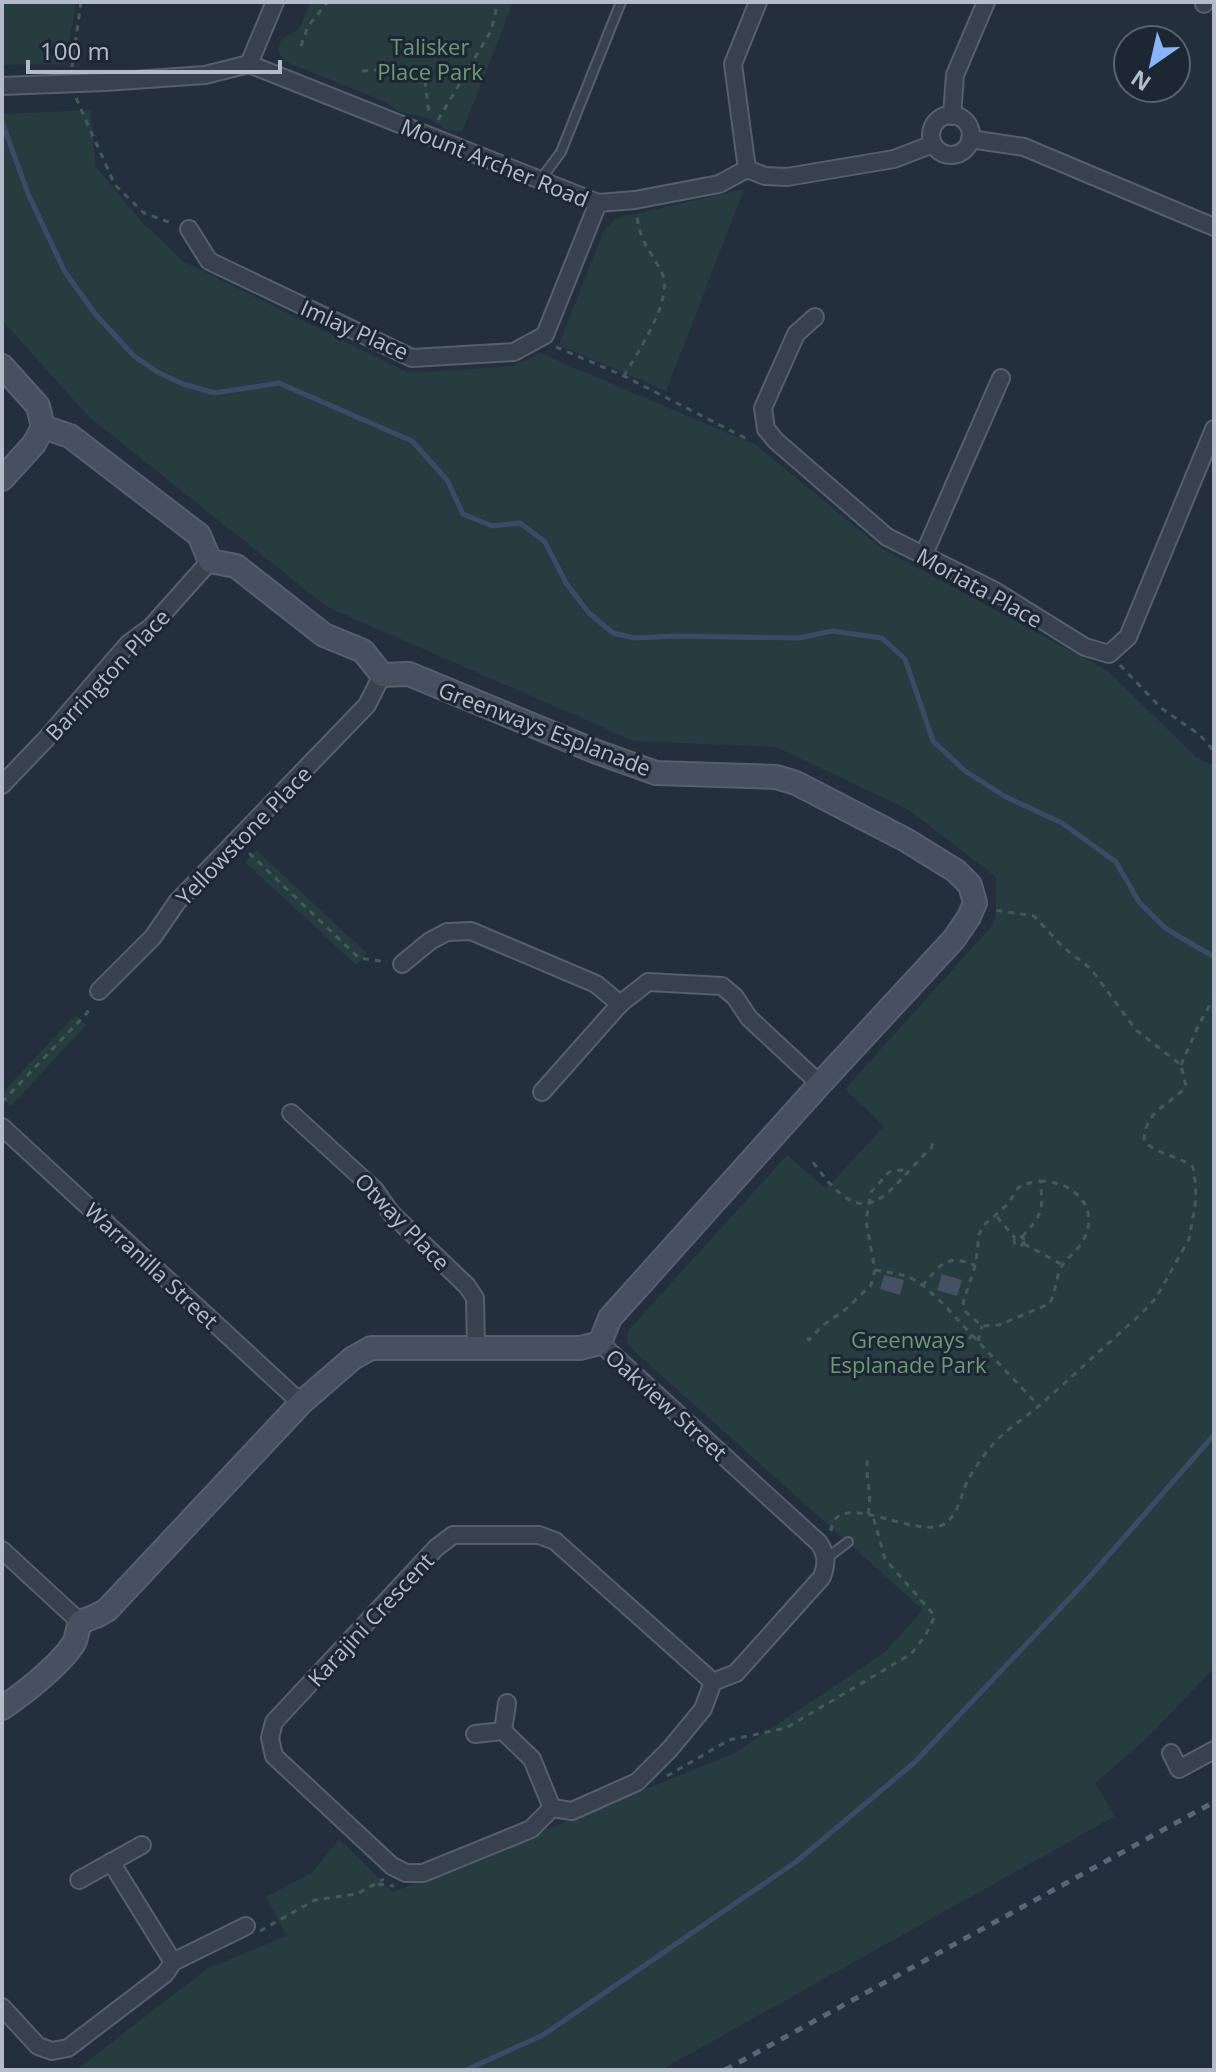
<svg xmlns="http://www.w3.org/2000/svg" width="1216" height="2072" viewBox="0 0 1216 2072" font-family="'Open Sans',sans-serif">
	<rect width="100%" height="100%" fill="#242f3e"/>
	<g fill="#263c3f">
		<polygon points="2,2 76,2 65,64 2,65"/>
		<polygon points="310,2 513,2 462,132 446,130 429,118 399,112 386,102 284,61 278,50 281,40 299,29"/>
		<polygon points="90,110 96,167 141,221 183,261 409,373 513,366 540,353 756,445 881,548 1108,671 1197,758 1214,766 1214,1668 1145,1740 1095,1783 1115,1816 661,2070 76,2070 208,1968 287,1936 266,1897 313,1872 339,1839 393,1892 735,1753 885,1652 923,1610 632,1349 627,1342 628,1331 787,1155 826,1189 884,1126 845,1089 991,927 996,916 996,877 909,810 776,747 634,741 327,607 88,416 2,320 2,114"/>
		<polygon points="744,189 666,391 559,345 604,230 617,218"/>
		<polygon points="256,850 367,953 356,965 245,862"/>
		<polygon points="75,1015 86,1025 11,1106 2,1098 2,1093"/>
	</g>
	<g fill="none" stroke-linecap="round" stroke-linejoin="round">
		<g stroke="#394c67" stroke-width="5">
			<polyline points="2,122 29,196 65,272 96,315 134,356 159,373 183,384 215,393 279,383 412,441 447,480 463,514 492,526 520,523 545,542 566,583 589,613 613,633 635,638 675,636 799,638 832,631 882,638 905,659 933,741 965,771 1006,797 1062,823 1116,862 1139,902 1165,928 1214,957"/>
			<polyline points="466,2070 543,2035 797,1861 915,1762 1085,1582 1214,1435"/>
		</g>
	</g>
	<g fill="#455162">
		<polygon points="942,1274 962,1280 957,1296 937,1290"/>
		<polygon points="884,1275 904,1280 900,1295 880,1289"/>
	</g>
	<g fill="none" stroke-linecap="round" stroke-linejoin="round">
		<defs>
			<g id="lane">
				<polyline points="541,179 561,152 621,2"/>
				<polyline points="827,1558 848,1542"/>
			</g>
			<g id="street">
				<polyline points="1204,2 1204,4"/>
				<polyline points="249,64 598,203 635,200 719,184 747,169 765,176 787,177 894,159 933,144"/>
				<polyline points="2,86 105,82 205,75 249,64 275,2"/>
				<circle cx="951" cy="135" r="20"/>
				<polyline points="952,116 955,75 986,2"/>
				<polyline points="970,139 1024,147 1214,227"/>
				<polyline points="747,169 733,64 758,2"/>
				<polyline points="189,229 209,261 412,358 514,352 545,335 598,203"/>
				<polyline points="815,317 796,334 763,408 766,429 776,441 887,537 995,591 1085,647 1109,654 1128,637 1214,429"/>
				<polyline points="924,554 1001,378"/>
				<polyline points="2,785 46,739 128,644 151,627 210,561"/>
				<polyline points="402,964 430,941 447,932 471,931 596,984 620,1004"/>
				<polyline points="99,991 153,937 177,902 367,705 382,675"/>
				<polyline points="542,1092 620,1004 648,982 722,986 735,997 749,1018 820,1084"/>
				<polyline points="291,1113 375,1190 391,1213 467,1286 475,1298 476,1348"/>
				<polyline points="2,1127 301,1403"/>
				<path d="M600,1343l219,200c8,13 8,20 3,34l-86,96 -23,9 -10,27 -33,40 -33,33 -65,29 -20,-3 -21,21 -108,44h-17l-14,-7 -118,-110 -4,-18 4,-16 162,-174 17,-13h86l16,6 158,141"/>
				<polyline points="2,1550 80,1622"/>
				<polyline points="503,1731 532,1759 552,1808"/>
				<polyline points="475,1734 503,1731 507,1703"/>
				<polyline points="1171,1753 1179,1769 1214,1750"/>
				<polyline points="111,1862 173,1962"/>
				<polyline points="79,1880 142,1845"/>
				<polyline points="2,2007 38,2046 52,2051 68,2048 165,1974 173,1962 246,1926"/>
			</g>
			<g id="secondary">
				<path d="M2,366l36,40 5,21 27,9 129,99 11,26 26,5 88,69 39,16 19,24 27,-1 188,78 59,21 120,4 20,6 110,57 50,31 14,14 5,18 -6,14 -15,22 -134,145 -210,234 -10,25 -20,5h-209l-18,10 -52,45 -194,207 -11,6 -16,6c-2,6 -3,13 -5,19 -11,21 -53,54 -73,67"/>
				<polyline points="2,479 34,444 43,427"/>
			</g>
		</defs>
		<use href="#lane" stroke="#565f6c" stroke-width="12"/>
		<use href="#street" stroke="#565f6c" stroke-width="20"/>
		<use href="#secondary" stroke="#565f6c" stroke-width="26"/>
		<g stroke="#44595c" stroke-width="3" stroke-dasharray="6 6" stroke-linecap="butt">
			<polyline points="301,46 308,26 328,2"/>
			<polyline points="72,67 81,2"/>
			<polyline points="362,71 416,67 424,73 429,114"/>
			<polyline points="76,98 115,185 144,213 174,224"/>
			<polyline points="438,120 491,31 498,2"/>
			<polyline points="556,347 624,376 745,438 751,436"/>
			<path d="M624,376c13,-23 50,-76 38,-103 -11,-22 -22,-30 -25,-57"/>
			<polyline points="1120,665 1161,708 1200,735 1214,751"/>
			<polyline points="249,853 359,958 387,962"/>
			<polyline points="1181,1065 1199,1024 1214,998"/>
			<polyline points="2,1102 87,1013 91,1005"/>
			<path d="M813,1162c55,78 71,31 118,-14l3,-7"/>
			<path d="M1040,1181c35,0 63,29 41,63 -6,9 -15,14 -20,24 -6,12 -5,25 -12,36l-50,21 -17,1 -16,-14 -3,-9 13,-40 3,-29 5,-9 24,-21 10,-16 7,-4z"/>
			<polyline points="997,1217 1015,1238"/>
			<circle cx="1019" cy="1241" r="5"/>
			<path d="M1022,1237c20,-23 22,-25 18,-56"/>
			<polyline points="1024,1244 1063,1265"/>
			<path d="M875,1270c10,2 21,3 31,6 24,9 48,41 66,59l-6,8"/>
			<path d="M922,1286c20,-22 22,-32 53,-21"/>
			<polyline points="972,1335 1038,1405"/>
			<polyline points="807,1338 809,1340 823,1325 845,1310 871,1285 875,1270 866,1221 871,1192 889,1172 901,1170 907,1173"/>
			<polyline points="978,1341 982,1326"/>
			<path d="M868,1514c5,-22 -4,-38 0,-57"/>
			<path d="M831,1531c4,-46 89,12 115,-8 13,-10 15,-29 22,-43 8,-14 18,-29 29,-40 13,-13 29,-23 43,-35 34,-30 67,-61 101,-91l15,-16 33,-59 6,-33 1,-19 -3,-20c-15,-12 -36,-12 -49,-26 1,-32 25,-34 42,-55l-5,-21 -45,-35 -45,-61 -28,-22 -29,-31 -40,-6"/>
			<polyline points="667,1776 729,1740 786,1728 911,1654 925,1636 935,1616 885,1559 873,1516"/>
			<polyline points="378,1884 394,1886"/>
			<polyline points="260,1931 315,1900 357,1894 384,1879"/>
		</g>
		<use href="#lane" stroke="#38414e" stroke-width="8"/>
		<use href="#street" stroke="#38414e" stroke-width="16"/>
		<use href="#secondary" stroke="#465061" stroke-width="22"/>
		<polyline stroke="#5a6575" stroke-width="5" stroke-dasharray="8 8" stroke-linecap="butt" points="725,2070 1214,1802"/>
	</g>
	<g text-anchor="middle" dominant-baseline="central" stroke-width="6" stroke-linejoin="round" paint-order="stroke">
		<g font-size="22" fill="#6b9a76" stroke="#1d2633">
			<text x="430" y="46">Talisker<tspan x="430" dy="25">Place Park</tspan></text>
			<text x="908" y="1339">Greenways<tspan x="908" dy="25">Esplanade Park</tspan></text>
		</g>
		<g font-size="22" fill="#b4bcc9" stroke="#1d2633">
			<text transform="translate(495 162) rotate(22)">Mount Archer Road</text>
			<text transform="translate(355 329) rotate(24)">Imlay Place</text>
			<text transform="translate(980 587) rotate(29)">Moriata Place</text>
			<text transform="translate(107 674) rotate(-47)">Barrington Place</text>
			<text transform="translate(545 728) rotate(21)">Greenways Esplanade</text>
			<text transform="translate(243 835) rotate(-46)">Yellowstone Place</text>
			<text transform="translate(403 1221) rotate(46)">Otway Place</text>
			<text transform="translate(152 1265) rotate(43)">Warranilla Street</text>
			<text transform="translate(667 1404) rotate(42)">Oakview Street</text>
			<text transform="translate(370 1619) rotate(-47)">Karajini Crescent</text>
		</g>
	</g>
	<rect width="1216" height="2072" fill="none" stroke="#b4bcc9" stroke-width="8"/>
	<g transform="translate(1152 64) rotate(214)"><circle r="38" fill="#1d2633" stroke="#59626f" stroke-width="2"/>
	<path d="M0-6L14 30L0 20L-14 30Z" fill="#8ab4f8"/>
	<text y="-12" font-size="22" font-weight="bold" text-anchor="middle" fill="#b4bcc9">N</text>
	</g>
	<path d="M28 60v12h252v-12" fill="none" stroke="#b4bcc9" stroke-width="4"/>
	<text x="40" y="60" font-size="24" fill="#b4bcc9" stroke="#1d2633" stroke-width="6" paint-order="stroke">100 m</text>
</svg>
